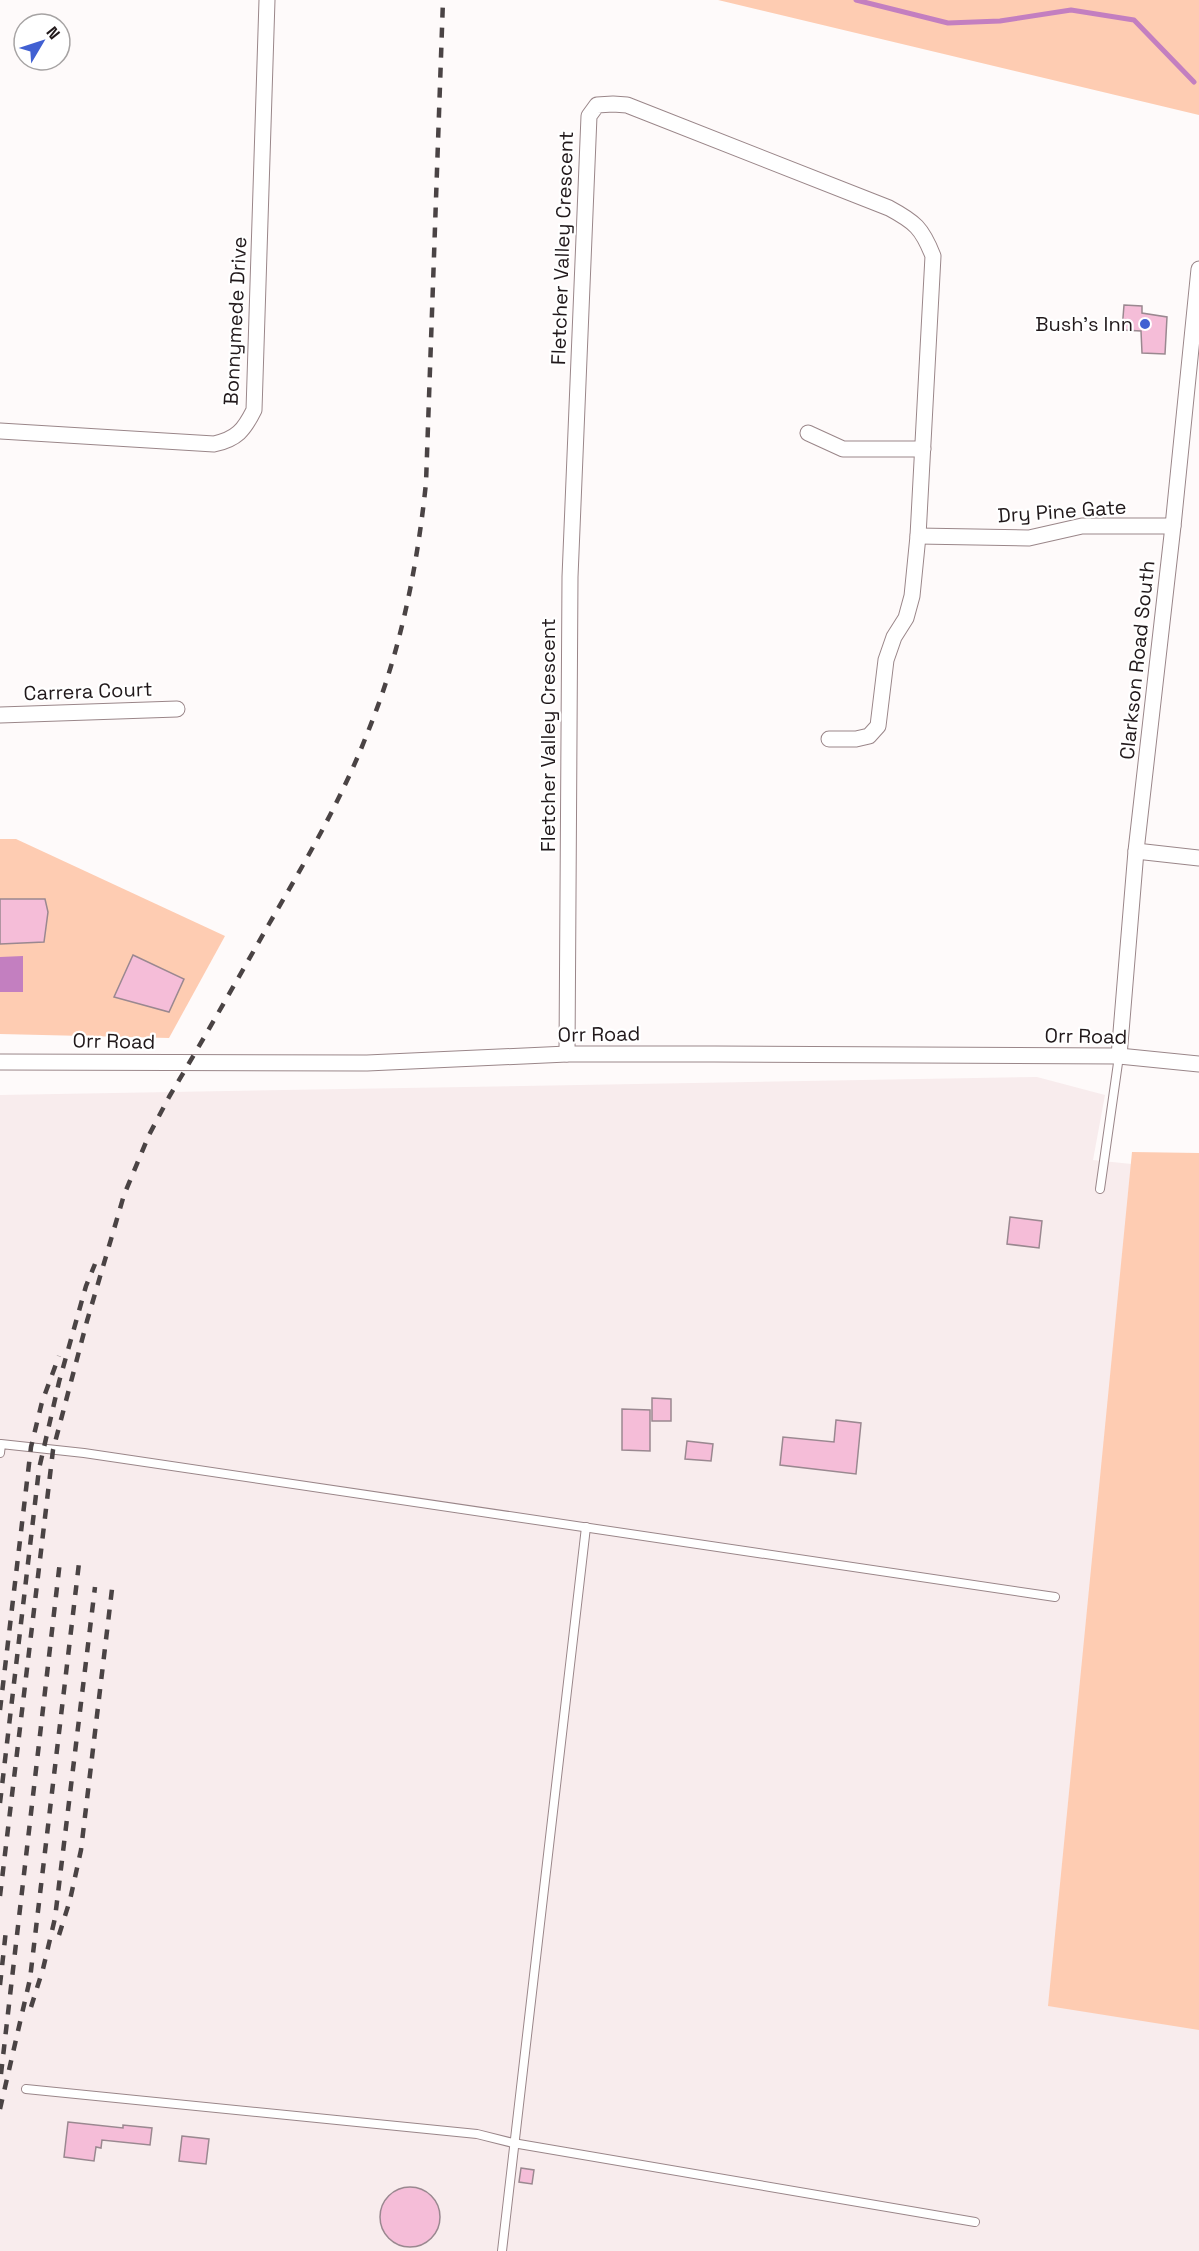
<svg xmlns="http://www.w3.org/2000/svg" width="1199" height="2251" viewBox="0 0 1199 2251" font-family="'Space Grotesk',sans-serif">
	<rect width="100%" height="100%" fill="#fefafa"/>
	<polygon fill="#f8eced" points="1037,1077 1105,1095 1093,1160 1199,1171 1199,2251 0,2251 0,1095"/>
	<g fill="#feccb2">
		<polygon points="718,0 1199,0 1199,115"/>
		<polygon points="0,839 16,839 225,936 169,1038 0,1034"/>
		<polygon points="1132,1152 1199,1153 1199,2030 1048,2006"/>
	</g>
	<polygon fill="#c37fc0" points="23,956 23,992 0,992 0,957"/>
	<g fill="none" stroke-linecap="round" stroke-linejoin="round">
		<polyline stroke="#c37fc0" stroke-width="5" points="856,0 948,23 1000,21 1071,10 1134,20 1194,82"/>
	</g>
	<g fill="#f5bdd8" stroke="#9a8890" stroke-width="1.5">
		<polygon points="1124,305 1142,306 1142,313 1167,317 1165,354 1142,353 1141,331 1122,330"/>
		<polygon points="0,899 45,899 48,912 44,942 0,944"/>
		<polygon points="133,955 184,979 169,1012 114,997"/>
		<polygon points="1010,1217 1042,1221 1039,1248 1007,1244"/>
		<polygon points="652,1398 671,1399 671,1421 652,1421"/>
		<polygon points="622,1409 650,1410 650,1451 622,1450"/>
		<polygon points="836,1420 861,1423 856,1474 780,1465 783,1437 834,1442"/>
		<polygon points="687,1441 713,1444 711,1461 685,1459"/>
		<polygon points="68,2122 123,2128 123,2125 152,2128 150,2145 102,2140 101,2148 96,2147 94,2161 64,2157"/>
		<polygon points="182,2136 209,2139 206,2164 179,2161"/>
		<polygon points="521,2168 534,2170 532,2184 519,2182"/>
		<circle cx="410" cy="2217" r="30"/>
	</g>
	<g fill="none" stroke-linecap="round" stroke-linejoin="round">
		<defs>
			<g id="lane">
				<polyline points="1100,1189 1119,1056"/>
				<polyline points="0,1453 1,1444 84,1453 1055,1597"/>
				<polyline points="26,2089 477,2134 513,2143 975,2222"/>
				<polyline points="502,2251 586,1527"/>
			</g>
			<g id="street">
				<path d="M0,431l214,13c23,-5 30,-14 40,-34l13,-410"/>
				<polyline points="808,433 843,449 923,449"/>
				<polyline points="918,536 1029,538 1082,526 1173,526"/>
				<polyline points="0,715 177,709"/>
				<polyline points="1136,851 1199,858"/>
				<path d="M567,1054l3,-477 19,-461 8,-11 16,-1 14,1 262,103c26,14 33,20 44,48l-15,280 -6,60 -6,22 -12,19 -8,23 -8,66 -9,10 -13,3h-27"/>
				<polyline points="1119,1056 1136,851 1173,526 1199,269"/>
				<polyline points="0,1062 367,1063 567,1054 714,1054 1119,1056 1199,1064"/>
			</g>
		</defs>
		<use href="#lane" stroke="#9a8689" stroke-width="10"/>
		<use href="#street" stroke="#9a8689" stroke-width="17"/>
		<use href="#lane" stroke="#fff" stroke-width="8"/>
		<use href="#street" stroke="#fff" stroke-width="15"/>
		<g stroke="#4a4344" stroke-width="4.5" stroke-dasharray="10 10" stroke-linecap="butt">
			<polyline points="0,1710 31,1447 42,1402 59,1356"/>
			<polyline points="0,1803 39,1469 59,1382 86,1286 95,1264"/>
			<path d="M0,1896l53,-446 34,-129 37,-126 25,-60 20,-38c34,-57 67,-115 100,-173 36,-62 72,-123 98,-190 33,-80 50,-165 59,-251l17,-483"/>
			<polyline points="59,1935 70,1900 81,1850 112,1589"/>
			<polyline points="0,1985 6,1930"/>
			<polyline points="31,2007 43,1969 55,1918 95,1587"/>
			<polyline points="1,2074 60,1561"/>
			<polyline points="0,2109 30,1979 79,1563"/>
		</g>
	</g>
	<circle fill="#4160d2" stroke="#fff" stroke-width="2" cx="1145" cy="324" r="6"/>
	<g text-anchor="middle" dominant-baseline="central" stroke-width="4.5" stroke-linejoin="round" paint-order="stroke">
		<g font-size="20" fill="#20181a" stroke="#fff">
			<text transform="translate(562 248) rotate(-88)">Fletcher Valley Crescent</text>
			<text transform="translate(235 321) rotate(-87)">Bonnymede Drive</text>
			<text transform="translate(1062 511) rotate(-4)">Dry Pine Gate</text>
			<text transform="translate(1137 660) rotate(-84)">Clarkson Road South</text>
			<text transform="translate(88 691) rotate(-2)">Carrera Court</text>
			<text transform="translate(548 735) rotate(-90)">Fletcher Valley Crescent</text>
			<text transform="translate(599 1034) rotate(-1)">Orr Road</text>
			<text transform="translate(1086 1036) rotate(1)">Orr Road</text>
			<text transform="translate(114 1041) rotate(1)">Orr Road</text>
		</g>
		<g font-size="20" fill="#20181a" stroke="#fff" text-anchor="end">
			<text x="1133" y="324">Bush's Inn</text>
		</g>
	</g>
	<g transform="translate(42 42) rotate(51)"><circle r="28" fill="#ffffff" stroke="#a6a3a3" stroke-width="1.5"/>
	<path d="M0-4.5L10 22L0 15L-10 22Z" fill="#4160d2"/>
	<text y="-9" font-size="16" font-weight="bold" text-anchor="middle" fill="#20181a">N</text>
	</g>
</svg>
